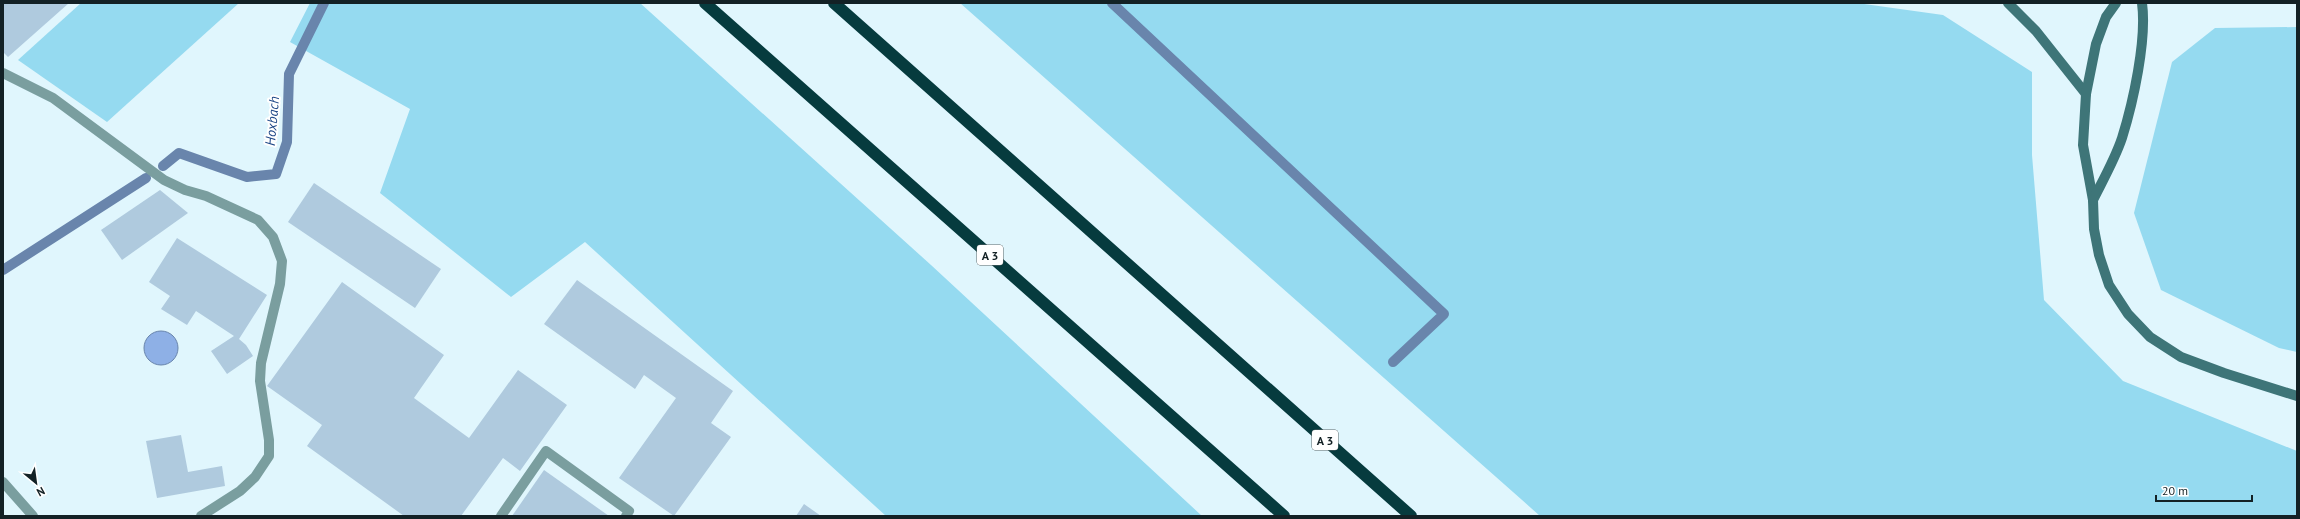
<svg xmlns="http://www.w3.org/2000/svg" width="2300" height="519" viewBox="0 0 2300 519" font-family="'PT Sans',sans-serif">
	<rect width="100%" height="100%" fill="#e0f6fd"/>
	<g fill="#95daf0">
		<polygon points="81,3 239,3 107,122 18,60"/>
		<polygon points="310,3 640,3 931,265 1202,516 886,516 585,242 511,297 380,193 410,109 290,42"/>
		<polygon points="960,3 1857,3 1943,15 2032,72 2032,155 2044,300 2123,381 2297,451 2297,516 1540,516"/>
		<polygon points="2297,27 2297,352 2279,348 2161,290 2134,213 2172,62 2215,28"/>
	</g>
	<circle fill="#8eb0e6" stroke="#6985ac" cx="161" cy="348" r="17"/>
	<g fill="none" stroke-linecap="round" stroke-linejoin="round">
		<g stroke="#6985ac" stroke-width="10">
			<polyline points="1112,3 1444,314 1393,362"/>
			<polyline points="163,166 179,153 247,177 276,174 287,142 289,74 324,3"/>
			<polyline points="3,270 146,178"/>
		</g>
	</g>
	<g fill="#afcade">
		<polygon points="3,3 69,3 8,57 3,52"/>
		<polygon points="314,183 441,269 415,308 288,222"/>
		<polygon points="160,190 188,213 122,260 101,230"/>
		<polygon points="177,238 267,295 239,339 246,345 253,356 227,374 211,351 234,336 196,311 187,325 161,309 170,296 149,282"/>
		<polygon points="577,280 733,391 711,423 731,437 674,516 619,478 676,398 644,375 635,389 544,324"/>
		<polygon points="342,282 444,355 414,398 469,438 518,370 567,405 520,471 503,458 461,516 404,516 307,446 322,425 267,386"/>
		<polygon points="181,435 188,472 222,466 225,486 157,498 146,441"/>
		<polygon points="544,470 609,516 512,516"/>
		<polygon points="804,504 821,516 796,516"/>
	</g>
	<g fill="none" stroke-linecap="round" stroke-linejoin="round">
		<g stroke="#7a9e9f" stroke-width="10">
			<polyline points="3,73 53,98 164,180 185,190 206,196 258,220 273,237 282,261 280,284 261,363 260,381 269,440 269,456 255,477 240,491 201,516"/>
			<polyline points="501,516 546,451 629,511 626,516"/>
		</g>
		<polyline stroke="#7a9e9f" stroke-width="10" points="3,482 33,516"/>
		<g stroke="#3e7578" stroke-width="10">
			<polyline points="2008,3 2036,31 2086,94"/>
			<polyline points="2116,3 2106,17 2096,44 2086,94 2083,145 2093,200 2094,229 2099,255 2109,285 2128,314 2150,337 2181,357 2224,373 2297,396"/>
			<path d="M2093,200c10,-20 22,-41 29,-62 11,-35 25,-98 20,-135"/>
		</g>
		<g stroke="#063b3e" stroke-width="12">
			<polyline points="705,3 1284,516"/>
			<polyline points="834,3 1411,516"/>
		</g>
	</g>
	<g text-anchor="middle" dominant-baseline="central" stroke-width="4" stroke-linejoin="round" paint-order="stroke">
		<g fill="#fff" stroke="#5a6466" stroke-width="1">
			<rect x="977" y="245" width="26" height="20" rx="3"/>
			<rect x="1312" y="430" width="26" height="20" rx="3"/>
		</g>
		<g font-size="12" font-weight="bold" fill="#132125">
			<text x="990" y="255">A 3</text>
			<text x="1325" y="440">A 3</text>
		</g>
		<g font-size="14" font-style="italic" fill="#1e4787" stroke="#fff">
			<text transform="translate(272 121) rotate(-85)">Hoxbach</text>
		</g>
	</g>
	<rect width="2300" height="519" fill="none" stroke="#132125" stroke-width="8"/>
	<g transform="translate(36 483) rotate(151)" stroke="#ffffff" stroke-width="3" paint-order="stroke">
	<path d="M0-3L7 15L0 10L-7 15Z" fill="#132125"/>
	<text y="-6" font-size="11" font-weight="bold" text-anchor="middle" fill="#132125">N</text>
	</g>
	<path d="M2156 495v6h96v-6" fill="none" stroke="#132125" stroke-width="2"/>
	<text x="2162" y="495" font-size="12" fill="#132125" stroke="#ffffff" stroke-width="3" paint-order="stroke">20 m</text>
</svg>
